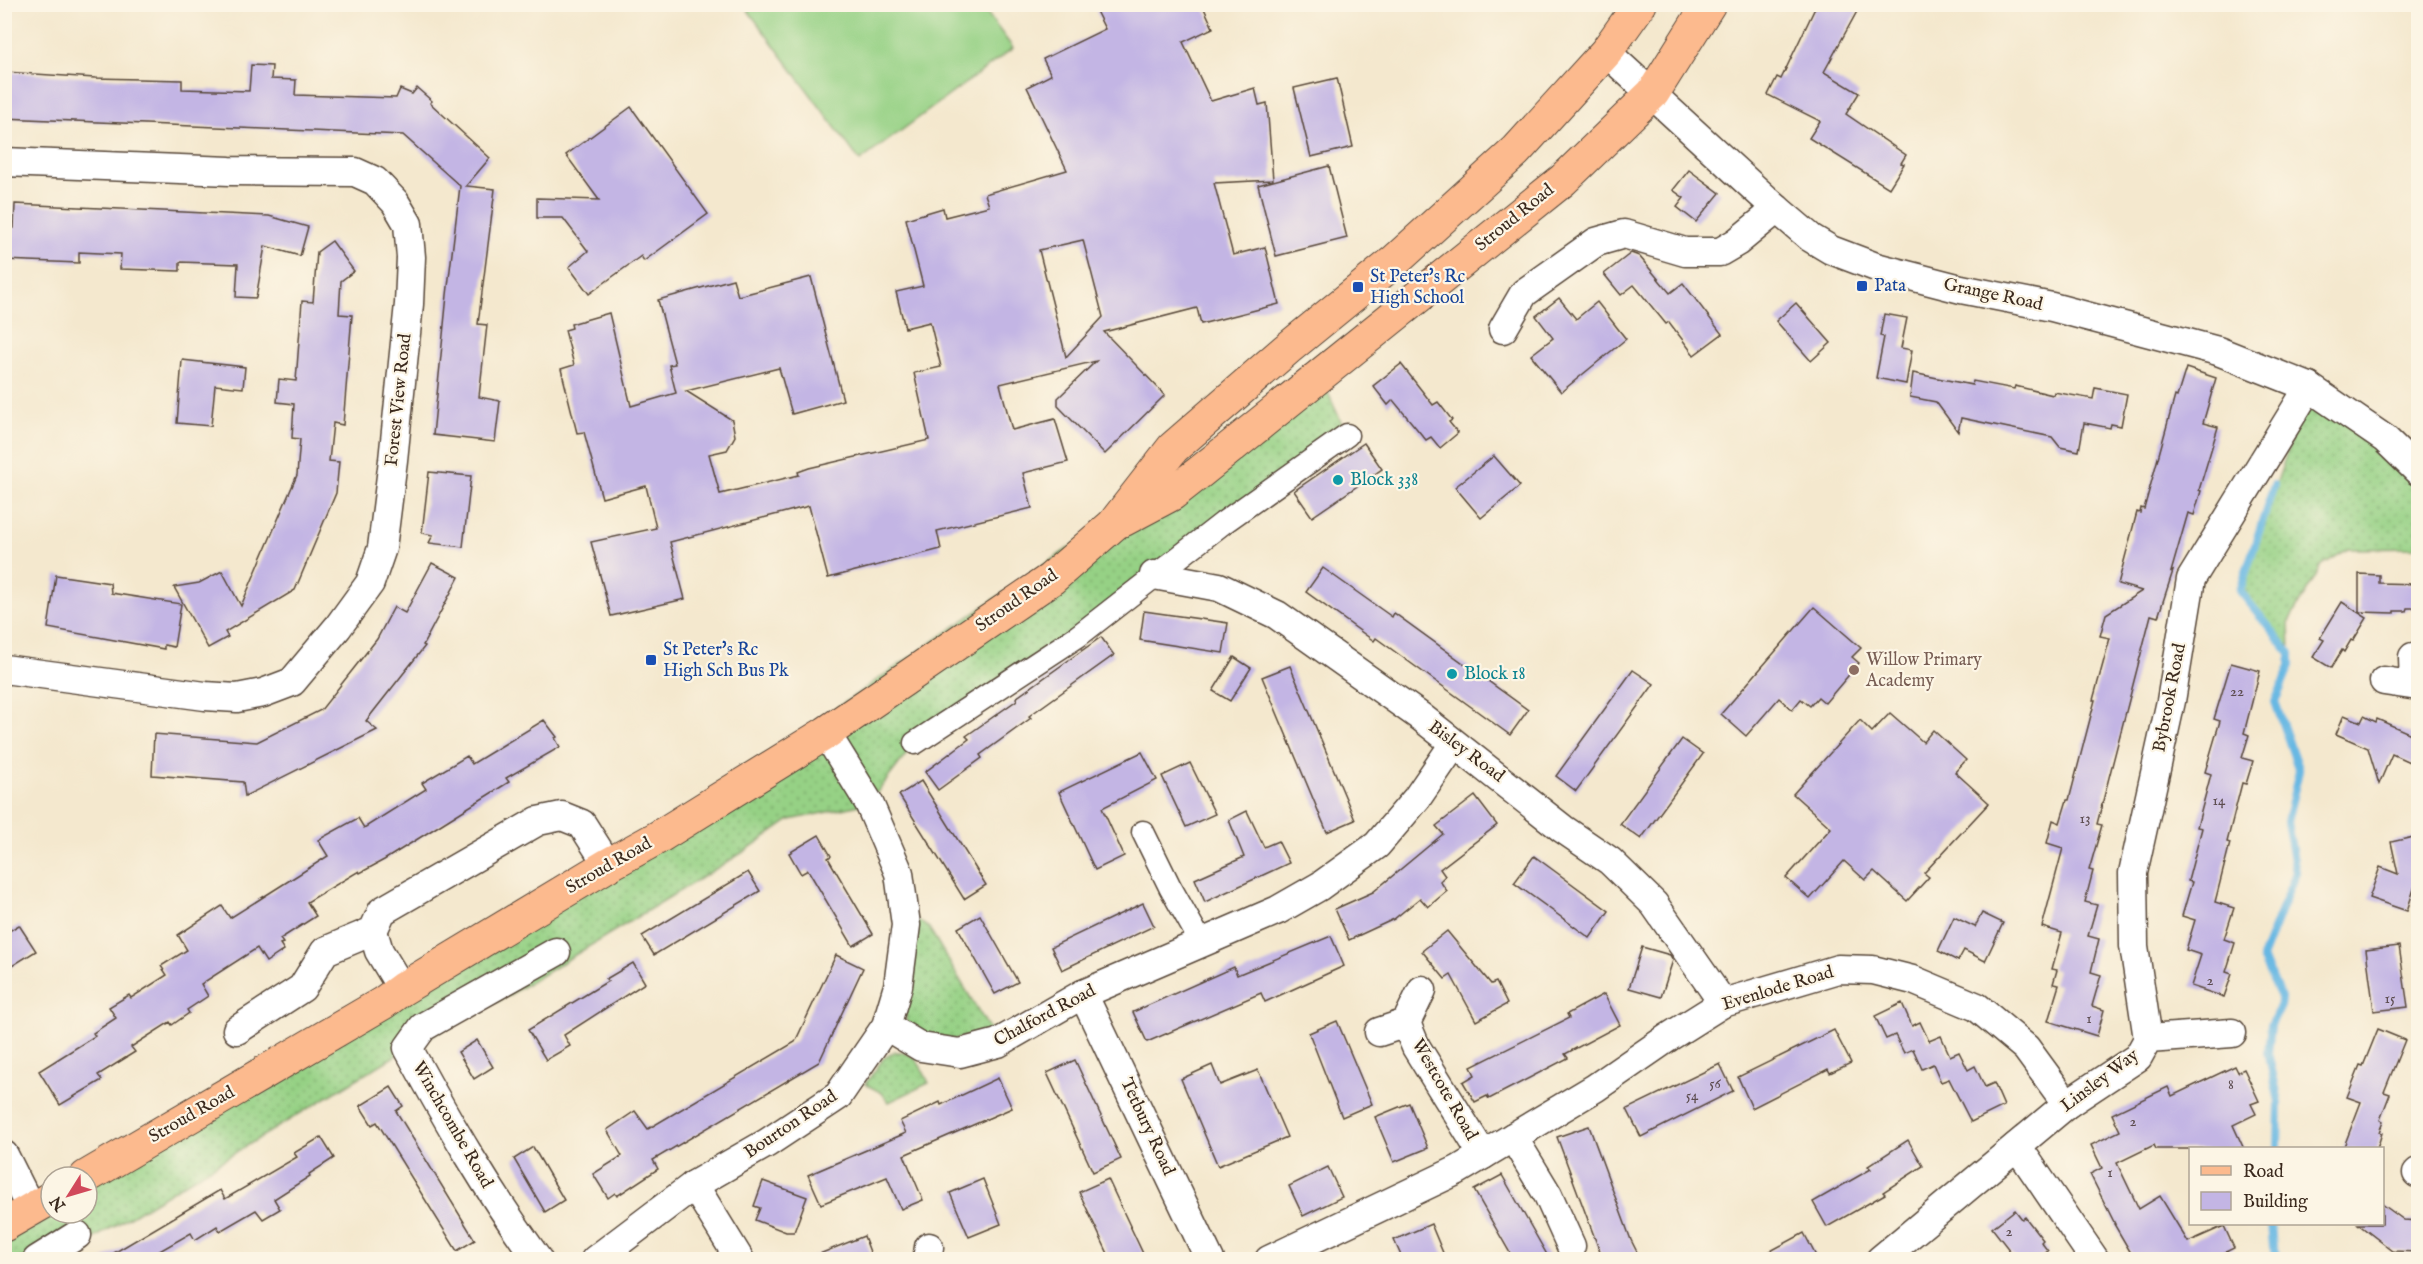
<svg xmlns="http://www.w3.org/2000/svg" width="2423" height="1264" viewBox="0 0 2423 1264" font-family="'IM FELL English',serif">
	<defs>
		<pattern id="grass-dots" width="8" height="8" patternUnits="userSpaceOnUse" patternTransform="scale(1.5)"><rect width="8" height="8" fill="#96d185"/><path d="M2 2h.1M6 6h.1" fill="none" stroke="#7caa6c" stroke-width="1.8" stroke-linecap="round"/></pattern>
	</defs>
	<rect width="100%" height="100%" fill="#fcf5e5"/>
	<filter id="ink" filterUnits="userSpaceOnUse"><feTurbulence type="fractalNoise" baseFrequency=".0167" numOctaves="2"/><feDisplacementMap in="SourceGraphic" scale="12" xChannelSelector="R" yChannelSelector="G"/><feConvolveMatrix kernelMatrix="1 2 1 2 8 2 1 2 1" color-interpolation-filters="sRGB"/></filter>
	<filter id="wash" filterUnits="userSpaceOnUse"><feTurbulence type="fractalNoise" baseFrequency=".008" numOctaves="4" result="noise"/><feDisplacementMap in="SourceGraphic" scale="24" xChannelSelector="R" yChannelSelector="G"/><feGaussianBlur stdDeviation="1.35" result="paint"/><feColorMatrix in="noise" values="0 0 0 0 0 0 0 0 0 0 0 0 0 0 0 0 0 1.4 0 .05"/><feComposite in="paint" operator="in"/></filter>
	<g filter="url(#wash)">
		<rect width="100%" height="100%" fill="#f4e8ce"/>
		<g fill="url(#grass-dots)" stroke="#687e52" stroke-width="1.5">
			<polygon points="1320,375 1347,435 915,743 869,803 790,820 745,851 506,997 408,1048 60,1259 5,1259 4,1225 51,1213 87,1213 87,1177 608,865"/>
			<polygon points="2309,387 2418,471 2418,548 2348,549 2322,565 2289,621 2290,653 2240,591"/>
			<polygon points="913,917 929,928 991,1032 941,1042 907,1024 904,1008"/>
			<path d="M895,1052c21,-1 26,15 34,31l-40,19 -7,-9 -17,-9 19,-26z"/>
		</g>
		<polygon fill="#96d185" stroke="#687e52" stroke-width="1.5" points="744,5 981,5 1013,48 860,161"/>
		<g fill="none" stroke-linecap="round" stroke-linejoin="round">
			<g stroke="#68b8e3" stroke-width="8">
				<polyline points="2274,485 2240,591 2290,653 2290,666 2275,702 2299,771 2287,822 2296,872 2262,958 2281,997 2280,1006 2271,1025 2268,1052 2279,1102 2278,1148"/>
				<polyline points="2271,1224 2273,1247 2279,1260"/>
			</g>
		</g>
		<g id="blocks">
			<g fill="#c3b5e4" fill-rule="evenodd">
				<path d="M1108,4h94l11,24 -30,14 28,59 44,-13 4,17 8,-2 6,77 -59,3 19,72 32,-8 14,57 -78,20 -4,-16 -93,24 61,63 -60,59 -47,-48v-8l38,-37 -96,23 12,46 43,-11 13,43 -45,11 9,35 -95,23 4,18 -113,29 -19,-72 -139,36 15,57 -74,17 -20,-74 65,-14 -10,-42 -44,12 -18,-66 -7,1 -16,-64 13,-4 -9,-35 7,-2 -1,-4 38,-11 22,93 45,-13 -7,-28 6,-1 -17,-64 75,-21 5,17 73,-19 32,123 -51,14 -13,-46 -93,23 46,29 3,16 -8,14 -18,4 11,40 79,-19 -1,-3 11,-4 120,-28 -15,-67 27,-6 -11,-45 -25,6 -9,-36 27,-6 -17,-67 37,-11 2,9 44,-11 -4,-12 82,-24 -40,-83 24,-12 -8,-16 62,-30 -9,-18zM1083,240l20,77 -37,40 -27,-107z"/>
				<polygon points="1817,4 1861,4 1824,72 1859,93 1846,114 1906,155 1901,163 1904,164 1889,188 1809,138 1820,121 1768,95 1777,77 1781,79"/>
				<polygon points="251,65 272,66 271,79 296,80 295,95 396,98 400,89 412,94 417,88 432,101 430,103 490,158 466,186 495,189 478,324 487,325 479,397 500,401 495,442 433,435 447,295 460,186 403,135 4,118 6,72 95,78 182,80 182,89 249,91"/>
				<polygon points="1337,78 1353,147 1311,157 1294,88"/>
				<polygon points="631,107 708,214 644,261 641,256 589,294 569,267 588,251 563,218 537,218 537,198 599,200 566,155"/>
				<polygon points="1329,166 1347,238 1276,256 1258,185"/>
				<polygon points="1689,170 1720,193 1696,222 1677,207 1684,198 1673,190"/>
				<polygon points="15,204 269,216 308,227 300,256 265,246 256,298 236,297 238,264 180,262 180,271 120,269 121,254 79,252 79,263 4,260 4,228 14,228"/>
				<polygon points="332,241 354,271 341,281 339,314 352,315 343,425 333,423 329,461 339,462 336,493 295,590 225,632 228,637 208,648 174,587 199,583 222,571 241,606 297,475 300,439 292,438 294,404 277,402 279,379 296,381 302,301 313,302 317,252"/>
				<polygon points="1631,253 1639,256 1670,293 1683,283 1722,334 1694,355 1669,322 1666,324 1634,285 1621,295 1604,274"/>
				<polygon points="1559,298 1576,319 1597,302 1626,339 1561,392 1531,355 1553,338 1536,316"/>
				<polygon points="1796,303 1831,343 1811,361 1776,321"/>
				<polygon points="1884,314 1907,318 1901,348 1912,350 1906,384 1876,378 1884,337 1880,336"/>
				<polygon points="182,360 245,367 243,388 215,385 211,426 177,423"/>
				<polygon points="1401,364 1433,405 1438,402 1452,420 1449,422 1458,433 1440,448 1431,437 1426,440 1393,400 1388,405 1373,386"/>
				<polygon points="2186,368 2216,378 2203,423 2218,427 2199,490 2201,491 2194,515 2188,513 2171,572 2173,571 2158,617 2151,615 2097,824 2102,825 2089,870 2093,871 2085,902 2097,905 2088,936 2099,939 2091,972 2101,975 2092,1006 2104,1010 2097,1036 2048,1021 2059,985 2053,984 2057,970 2052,969 2062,933 2042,927 2063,848 2047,843 2053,820 2060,823 2067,800 2069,800 2095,700 2093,700 2110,638 2100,636 2106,614 2142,591 2118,584 2137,512 2140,513 2141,508 2144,509 2175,396 2177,397"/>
				<polygon points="1913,373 1972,385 1973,381 2014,389 2015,386 2053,395 2054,392 2093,399 2095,388 2127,394 2121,426 2111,424 2110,428 2084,423 2079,451 2060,447 2052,437 1961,418 1958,432 1936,402 1910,397"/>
				<polygon points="1364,443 1382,469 1312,517 1294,491"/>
				<polygon points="1494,456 1520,486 1481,518 1455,487"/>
				<polygon points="429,472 471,476 463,547 429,543 433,535 422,533"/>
				<polygon points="432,563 459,577 423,645 425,646 366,721 377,730 245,796 243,782 152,775 154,734 257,742 321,710 377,639 394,607 405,613"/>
				<polygon points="1323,568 1392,617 1394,613 1528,710 1510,735 1376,638 1374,641 1306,592"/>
				<polygon points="2359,574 2379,575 2379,583 2418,584 2418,608 2407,608 2406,611 2394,611 2394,613 2359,612"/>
				<polygon points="56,575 110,583 111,593 181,604 174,647 164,645 164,649 48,628"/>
				<polygon points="2342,602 2367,618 2353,641 2351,640 2344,652 2342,650 2331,668 2313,657 2324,640 2320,638"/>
				<polygon points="1814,607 1861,648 1852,657 1859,663 1825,703 1818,697 1810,706 1801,699 1792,710 1779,698 1746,736 1721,714"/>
				<polygon points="1144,611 1228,623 1223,653 1140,640"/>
				<polygon points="1101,637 1114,655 1029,716 1031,718 980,755 982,758 938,790 925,772 969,739 966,736 1017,700 1016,698"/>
				<polygon points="1234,657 1251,668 1230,701 1213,691"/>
				<polygon points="2231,663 2260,671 2244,733 2249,735 2242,758 2253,761 2246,784 2242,783 2227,842 2230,843 2215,902 2234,908 2224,939 2235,943 2226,972 2232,974 2224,997 2191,986 2201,955 2186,950 2195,920 2182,916 2192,882 2188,881 2202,828 2197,827 2211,774 2205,772 2220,721 2214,719"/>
				<polygon points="1290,666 1355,820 1327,832 1262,677"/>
				<polygon points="1633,670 1654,684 1576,791 1556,776"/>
				<polygon points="1890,713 1923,742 1933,730 1966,760 1955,772 1989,803 1924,873 1929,877 1907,901 1874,871 1865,880 1844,861 1810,899 1786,878 1831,828 1793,794 1860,720 1872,732"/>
				<polygon points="2344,715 2361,722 2364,716 2376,722 2377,719 2418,737 2418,766 2392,754 2379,784 2368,748 2336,734"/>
				<polygon points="544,720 557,737 555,738 560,747 506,778 509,782 384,860 360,873 359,871 307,902 316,916 280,939 283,943 280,944 284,950 266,962 257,948 201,984 208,996 187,1010 189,1013 172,1025 170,1022 131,1047 135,1052 98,1075 102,1080 60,1105 39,1071 95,1036 93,1033 116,1018 109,1007 129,995 131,998 167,975 161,966 187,950 178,935 222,906 230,918 328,856 318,840 358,818 364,828 426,789 422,783 467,756 472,764"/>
				<polygon points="1682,739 1703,754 1641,839 1620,824"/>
				<polygon points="1142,752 1157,780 1102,808 1124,856 1095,870 1059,792"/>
				<polygon points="1190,763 1215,814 1186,827 1162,776"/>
				<polygon points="921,781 986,885 964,899 899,795"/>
				<polygon points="1475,796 1497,825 1440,869 1445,876 1440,881 1447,891 1428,907 1420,898 1394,919 1349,940 1335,909 1373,892 1443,834 1436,826"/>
				<polygon points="1247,811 1264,847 1278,841 1289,863 1205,902 1195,879 1244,857 1229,820"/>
				<polygon points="819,835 831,856 828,858 873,934 853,946 808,870 801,874 789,853"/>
				<polygon points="2418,836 2418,876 2407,911 2369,898 2380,867 2398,874 2391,842"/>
				<polygon points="1534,856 1609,911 1590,938 1514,883"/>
				<polygon points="748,872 760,891 654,955 642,936"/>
				<polygon points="1143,903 1154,926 1062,970 1051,947"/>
				<polygon points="1982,913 2003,923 1985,961 1964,950 1958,961 1938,951 1954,917 1975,927"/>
				<polygon points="980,915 1018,982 995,994 958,928"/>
				<polygon points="19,925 36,951 4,971 4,934"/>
				<polygon points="1447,931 1491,984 1496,982 1507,1004 1476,1021 1451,975 1445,979 1422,951"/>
				<polygon points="1331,936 1344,966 1265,1002 1261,993 1147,1042 1133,1012 1234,967 1237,975"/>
				<polygon points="2399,946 2408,1007 2374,1011 2366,950"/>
				<polygon points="1642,947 1670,955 1673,960 1661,997 1629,988"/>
				<polygon points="836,955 863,968 819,1062 653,1160 658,1169 617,1196 615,1193 608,1198 593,1174 622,1156 607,1130 635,1111 648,1129 795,1042"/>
				<polygon points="633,963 645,983 564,1035 570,1046 546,1060 528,1030 608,981 606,979"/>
				<polygon points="1604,994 1620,1025 1565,1054 1568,1058 1489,1099 1487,1096 1475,1102 1463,1082 1475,1075 1471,1067 1569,1018 1567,1014"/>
				<polygon points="1902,1003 1912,1026 1920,1022 1929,1041 1941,1036 1950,1056 1959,1052 1968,1070 1975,1066 1985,1087 1994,1083 2004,1106 1971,1122 1949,1079 1941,1082 1933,1064 1922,1069 1913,1049 1904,1053 1895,1035 1886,1039 1875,1016"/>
				<polygon points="1337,1021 1372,1104 1342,1117 1309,1033"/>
				<polygon points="2378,1029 2405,1040 2384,1092 2390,1094 2380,1120 2383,1122 2379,1132 2382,1133 2377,1149 2343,1149 2361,1102 2347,1097 2360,1065 2363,1066"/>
				<polygon points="1834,1030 1851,1063 1830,1073 1828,1069 1752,1108 1738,1077"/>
				<polygon points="477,1040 493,1067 474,1079 458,1052"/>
				<polygon points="1075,1060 1121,1159 1093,1172 1047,1073"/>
				<polygon points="1720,1064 1733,1091 1641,1137 1627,1109"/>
				<polygon points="1212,1065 1220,1085 1258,1070 1287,1137 1218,1166 1181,1079"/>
				<polygon points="2235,1066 2238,1072 2244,1069 2259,1101 2251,1104 2256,1114 2233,1125 2244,1149 2156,1149 2154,1145 2117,1163 2139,1209 2160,1196 2188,1242 2224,1226 2234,1248 2209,1260 2135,1260 2114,1224 2115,1224 2090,1174 2102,1168 2091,1145 2120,1131 2112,1114 2168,1087 2172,1096"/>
				<polygon points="998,1078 1012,1108 904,1155 923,1200 901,1209 887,1177 821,1204 808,1175 906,1133 900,1121 940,1102 941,1105"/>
				<polygon points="391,1087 403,1106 396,1111 475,1240 457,1251 377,1122 372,1125 360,1106"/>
				<polygon points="1409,1103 1428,1148 1394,1162 1375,1117"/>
				<polygon points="1589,1126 1631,1240 1641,1260 1603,1260 1557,1137"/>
				<polygon points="321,1137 334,1158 309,1174 310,1176 274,1199 280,1209 263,1219 256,1210 220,1231 217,1226 195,1240 191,1233 144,1260 102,1260 220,1190 225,1199 297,1157 294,1153"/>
				<polygon points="1908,1140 1923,1166 1883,1192 1885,1194 1827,1227 1813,1202 1871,1169 1868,1166"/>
				<polygon points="533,1147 564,1200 545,1212 514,1159"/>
				<polygon points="1328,1167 1342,1197 1303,1216 1289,1186"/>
				<polygon points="1502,1175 1529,1223 1550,1260 1514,1260 1474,1190"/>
				<polygon points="983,1179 1001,1224 969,1237 950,1193"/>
				<polygon points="1108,1179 1131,1228 1146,1260 1111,1260 1079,1192"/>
				<polygon points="763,1181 807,1197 794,1232 786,1232 755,1220 760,1208 754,1206"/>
				<polygon points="2382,1204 2404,1220 2418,1221 2418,1252 2393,1251 2358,1224 2382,1224"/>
				<polygon points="2015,1210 2022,1219 2025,1217 2043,1240 2041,1242 2048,1251 2036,1260 2017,1260 1992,1228"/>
				<polygon points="1431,1224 1446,1260 1403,1260 1394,1240"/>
				<polygon points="1804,1233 1818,1260 1754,1260"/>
				<polygon points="864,1236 873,1260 807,1260 807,1259"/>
			</g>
		</g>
	</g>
	<g filter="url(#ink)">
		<use href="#blocks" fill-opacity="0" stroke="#574638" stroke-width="1.5"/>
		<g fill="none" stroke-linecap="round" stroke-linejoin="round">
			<defs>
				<g id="pedestrian">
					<polyline points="915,743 1078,636 1223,523 1347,435"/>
					<polyline points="1143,832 1170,887 1201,942"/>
				</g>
				<g id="minor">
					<polyline points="1606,52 1777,209 1811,238 1831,250 1876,267 1961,289 2052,307 2218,351 2309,387 2385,439 2418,471"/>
					<polyline points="4,162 230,171 355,172 375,181 395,202 408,224 411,257 409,304 393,460 382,548 370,583 338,627 292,682 263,693 237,698 205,696 4,669"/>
					<polyline points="1503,329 1524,293 1596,242 1624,234 1685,252 1720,252 1737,242 1777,209"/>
					<polyline points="1154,575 1219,587 1277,615 1421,717 1563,829 1610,861 1654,904 1723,1003"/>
					<polyline points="2413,657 2414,685"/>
					<polyline points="2384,681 2418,686"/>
					<polyline points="373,931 379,951 402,989"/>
					<polyline points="1083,994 1210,1260"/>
					<polyline points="1406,1023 1416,1047 1483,1155"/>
					<polyline points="886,1026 921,1047 960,1053 998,1043 1083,994 1278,910 1320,886 1377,845 1417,798 1454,744"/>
					<polyline points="237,1030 302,988 325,951 373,931 382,911 538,821 562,816 582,824 608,865"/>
					<polyline points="1379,1032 1406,1023 1422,990"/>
					<polyline points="2148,1039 2134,946 2133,873 2171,701 2191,579 2309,387"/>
					<polyline points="1513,1137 1548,1195 1571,1246"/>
					<polyline points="2017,1146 2095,1260"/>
					<polyline points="4,1155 31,1209"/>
					<polyline points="2417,1173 2418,1172"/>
					<polyline points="694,1185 740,1260"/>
					<polyline points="37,1260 77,1235"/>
					<path d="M538,1260c-50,-69 -90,-138 -130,-212l15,-21 133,-75"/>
					<polyline points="595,1260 694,1185 767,1143 838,1096 886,1026 898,986 906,925 899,873 869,803 826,733"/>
					<polyline points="927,1260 929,1247"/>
					<polyline points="1269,1260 1458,1170 1595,1088 1669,1037 1723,1003 1838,969 1873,970 1913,980 1977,1007 2026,1048 2067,1104"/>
					<polyline points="1880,1260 2067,1104 2138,1057 2148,1039 2232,1033"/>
				</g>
				<g id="primary">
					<polyline points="1123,520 1172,494 1200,472 1563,180 1653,93 1709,4"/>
					<polyline points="86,1177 383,1003 402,989 608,865 657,838 826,733 1051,579 1113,525 1173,448 1287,349 1396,260 1516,151 1606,52 1640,4"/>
					<polyline points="4,1225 51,1198"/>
				</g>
			</defs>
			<use href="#pedestrian" stroke="#574638" stroke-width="25"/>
			<use href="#minor" stroke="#574638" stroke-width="31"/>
			<use href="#primary" stroke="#574638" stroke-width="35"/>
			<use href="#pedestrian" stroke="#fff" stroke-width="22"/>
			<use href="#minor" stroke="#fff" stroke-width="28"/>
			<use href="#primary" stroke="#fcba8e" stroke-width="33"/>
		</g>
	</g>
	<g fill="#1a4fb4" stroke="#fcf5e5" stroke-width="2">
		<rect x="1856" y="280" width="12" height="12" rx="3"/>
		<rect x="1352" y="281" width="12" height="12" rx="3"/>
		<rect x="645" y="654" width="12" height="12" rx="3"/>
	</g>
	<g fill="#0f9aa8" stroke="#fcf5e5" stroke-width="2">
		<circle cx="1338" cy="480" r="6"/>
		<circle cx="1452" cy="674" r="6"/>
	</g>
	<circle fill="#8d6e63" stroke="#fcf5e5" stroke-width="2" cx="1854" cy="670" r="6"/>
	<g text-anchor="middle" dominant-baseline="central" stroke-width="4.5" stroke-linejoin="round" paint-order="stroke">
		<g font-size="15" fill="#5d4d50">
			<text x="2237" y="691">22</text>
			<text x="2219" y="800">14</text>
			<text x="2085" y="818">13</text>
			<text x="2210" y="980">2</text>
			<text x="2390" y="998">15</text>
			<text x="2089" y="1018">1</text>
			<text x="1715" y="1083">56</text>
			<text x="2231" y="1084">8</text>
			<text x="1692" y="1095">54</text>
			<text x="2133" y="1121">2</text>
			<text x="2110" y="1172">1</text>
			<text x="2009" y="1231">2</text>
		</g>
		<g font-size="18" fill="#3b2a1e" stroke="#fcf5e5">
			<text transform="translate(1515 218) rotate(-39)">Stroud Road</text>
			<text transform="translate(1993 295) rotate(12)">Grange Road</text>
			<text transform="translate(399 400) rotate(-84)">Forest View Road</text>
			<text transform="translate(1017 601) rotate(-35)">Stroud Road</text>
			<text transform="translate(2170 698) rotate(-79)">Bybrook Road</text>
			<text transform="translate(1466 752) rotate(37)">Bisley Road</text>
			<text transform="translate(609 866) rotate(-30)">Stroud Road</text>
			<text transform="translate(1778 989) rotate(-17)">Evenlode Road</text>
			<text transform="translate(1045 1016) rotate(-28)">Chalford Road</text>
			<text transform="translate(2100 1081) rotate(-37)">Linsley Way</text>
			<text transform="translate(1444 1090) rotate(60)">Westcote Road</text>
			<text transform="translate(192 1115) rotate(-30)">Stroud Road</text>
			<text transform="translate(452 1125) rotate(60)">Winchcombe Road</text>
			<text transform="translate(791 1125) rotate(-34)">Bourton Road</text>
			<text transform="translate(1147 1127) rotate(65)">Tetbury Road</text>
		</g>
		<g font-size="18" fill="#164399" stroke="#fcf5e5" text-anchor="start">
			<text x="1370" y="277">St Peter's Rc<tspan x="1370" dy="21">High School</tspan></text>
			<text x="1874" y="286">Pata</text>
			<text x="663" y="650">St Peter's Rc<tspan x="663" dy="21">High Sch Bus Pk</tspan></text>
		</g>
		<g font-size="18" fill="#0d838f" stroke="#fcf5e5" text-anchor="start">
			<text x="1350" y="480">Block 338</text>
			<text x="1464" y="674">Block 18</text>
		</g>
		<g font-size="18" fill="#785e54" stroke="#fcf5e5" text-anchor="start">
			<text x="1866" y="660">Willow Primary<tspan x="1866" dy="21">Academy</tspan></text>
		</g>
	</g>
	<rect width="2423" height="1264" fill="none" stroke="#fcf5e5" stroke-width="24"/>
	<rect x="2189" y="1147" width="195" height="78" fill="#fcf5e5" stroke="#afa495" stroke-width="1.5"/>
	<rect x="2201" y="1166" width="30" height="9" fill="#fcba8e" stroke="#afa495" stroke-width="1.5"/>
	<text x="2243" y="1177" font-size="18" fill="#3b2a1e">Road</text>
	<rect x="2201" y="1192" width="30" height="18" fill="#c3b5e4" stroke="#afa495" stroke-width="1.5"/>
	<text x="2243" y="1207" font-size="18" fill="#3b2a1e">Building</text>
	<g transform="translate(69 1195) rotate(233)"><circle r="28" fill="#fcf5e5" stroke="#afa495" stroke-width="1.5"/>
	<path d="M0-4.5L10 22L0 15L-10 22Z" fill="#d1495b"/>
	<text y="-9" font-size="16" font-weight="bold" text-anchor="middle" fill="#3b2a1e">N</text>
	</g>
</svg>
